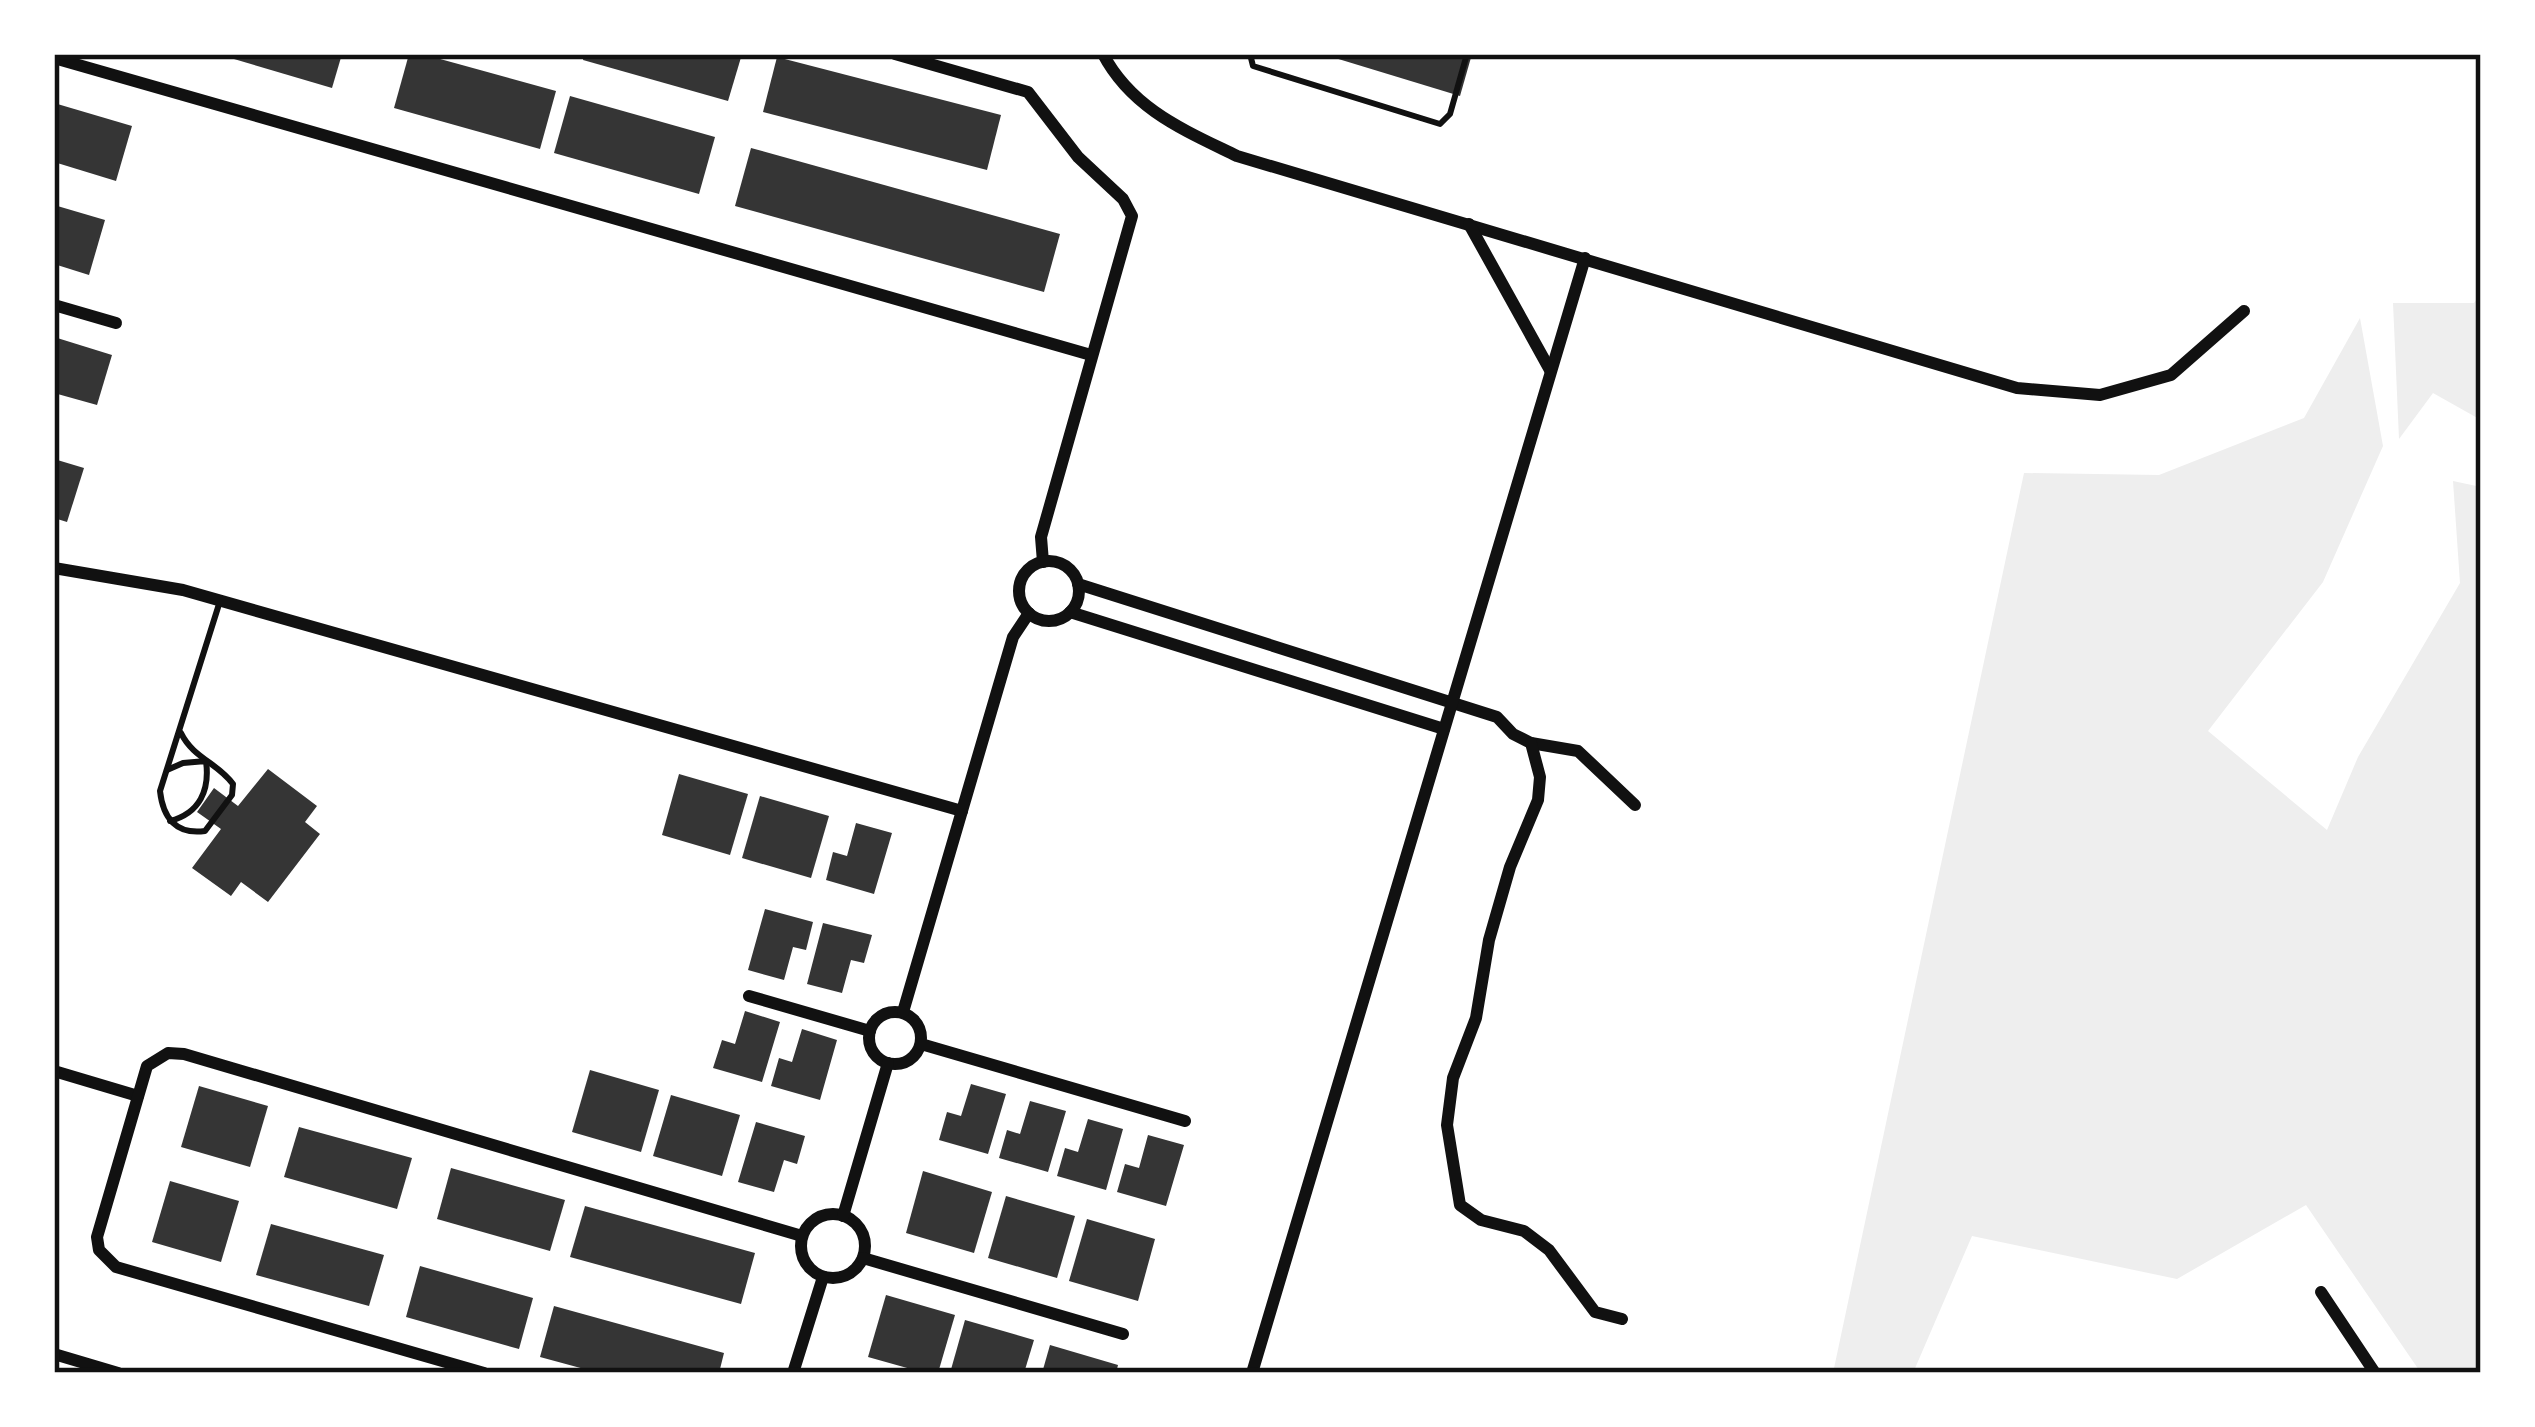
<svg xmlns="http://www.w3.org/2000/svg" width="2535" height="1427" viewBox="0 0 2535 1427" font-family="'IBM Plex Serif',serif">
	<rect width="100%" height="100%" fill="#fff"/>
	<g fill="#eee">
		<polygon points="2481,293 2481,420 2433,393 2399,439 2393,303 2474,303"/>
		<polygon points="2360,318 2383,446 2323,582 2208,731 2327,830 2358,757 2460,583 2453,481 2481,487 2481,1373 2421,1373 2306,1205 2177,1279 1972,1236 1913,1373 1833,1373 2024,473 2159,475 2304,418"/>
	</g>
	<g fill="#353535">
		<polygon points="217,54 342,54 332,88"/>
		<polygon points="409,54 422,54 556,91 540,149 394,108"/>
		<polygon points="584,54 742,54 728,101 583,60"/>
		<polygon points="1322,54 1472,54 1460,96"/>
		<polygon points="777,57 1001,115 987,170 763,112"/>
		<polygon points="570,96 715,137 699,194 554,153"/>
		<polygon points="54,103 132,126 116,181 54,162"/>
		<polygon points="751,148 1060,234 1044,292 735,206"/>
		<polygon points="54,205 105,220 89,275 54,264"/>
		<polygon points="54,337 112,355 97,405 54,393"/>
		<polygon points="54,459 84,468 67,522 54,518"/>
		<polygon points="268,769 317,806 305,822 320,834 268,902 241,882 231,896 192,868 221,829 197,812 214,788 238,806"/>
		<polygon points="679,774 748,794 730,855 662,835"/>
		<polygon points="760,796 829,816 811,878 742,858"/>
		<polygon points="856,823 892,833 874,894 826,880 833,852 847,856"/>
		<polygon points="765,909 813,922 806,950 793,947 784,980 748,970"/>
		<polygon points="823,923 872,935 864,963 851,960 842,993 807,984"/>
		<polygon points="745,1011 780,1022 762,1082 713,1068 722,1040 735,1044"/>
		<polygon points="802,1029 837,1040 820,1100 771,1086 779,1058 792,1062"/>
		<polygon points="590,1070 659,1090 641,1152 572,1132"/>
		<polygon points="971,1084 1006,1094 988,1154 939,1140 947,1112 961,1116"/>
		<polygon points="199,1086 268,1106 250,1167 181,1147"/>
		<polygon points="671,1095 740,1115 722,1176 653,1156"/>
		<polygon points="1030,1101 1066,1111 1048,1172 999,1158 1007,1130 1020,1134"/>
		<polygon points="1088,1119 1123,1129 1106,1190 1057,1176 1065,1148 1078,1152"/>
		<polygon points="756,1122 805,1136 797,1164 784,1160 774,1192 738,1182"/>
		<polygon points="299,1127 412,1158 397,1209 284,1177"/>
		<polygon points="1148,1135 1184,1145 1166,1206 1117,1192 1125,1164 1139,1168"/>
		<polygon points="451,1168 565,1200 550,1251 437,1219"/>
		<polygon points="923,1171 992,1192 974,1253 906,1233"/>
		<polygon points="170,1181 239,1201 221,1262 152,1242"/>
		<polygon points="1006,1196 1075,1216 1057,1278 988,1258"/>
		<polygon points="585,1206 755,1253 741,1304 570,1257"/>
		<polygon points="1087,1219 1155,1239 1138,1301 1069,1281"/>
		<polygon points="271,1224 384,1255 369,1306 256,1275"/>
		<polygon points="420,1266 533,1298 519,1349 406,1317"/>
		<polygon points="886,1295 955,1315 938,1373 925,1373 868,1357"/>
		<polygon points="554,1306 724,1353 719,1373 599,1373 540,1357"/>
		<polygon points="965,1320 1034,1340 1024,1373 950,1373"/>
		<polygon points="1050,1345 1118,1365 1116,1373 1042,1373"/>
	</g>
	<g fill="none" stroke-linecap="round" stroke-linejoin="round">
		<g stroke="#111" stroke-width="6">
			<polyline points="1250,54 1253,66 1440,124 1450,114 1467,54"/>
			<path d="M181,733c12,25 37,30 52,51l-1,11 -27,36c-29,4 -42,-13 -45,-40l60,-190"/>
			<path d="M167,770l16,-7 23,-2c4,29 -6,52 -36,60"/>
		</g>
		<g stroke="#111" stroke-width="12">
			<polyline points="895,54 1028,92 1078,157 1123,199 1132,216 1041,537 1043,562"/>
			<path d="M1103,54c29,55 81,76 134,102l780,232 83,7 71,-20 73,-64"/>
			<polyline points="54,58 1091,355"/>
			<polyline points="1469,224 1550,370"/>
			<polyline points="54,305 116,323"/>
			<circle cx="1049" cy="591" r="30"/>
			<polyline points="54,568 183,590 962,811"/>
			<polyline points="1078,584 1497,717 1513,734 1531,743 1578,751 1635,805"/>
			<polyline points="1070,612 1444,729"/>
			<polyline points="1531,743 1540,777 1538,800 1510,867 1489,940 1476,1018 1453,1078 1447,1125 1460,1205 1481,1220 1524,1231 1549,1250 1595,1312 1622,1319"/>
			<polyline points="749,996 870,1031"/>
			<circle cx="895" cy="1038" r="26"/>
			<polyline points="903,1012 1013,637 1029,613"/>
			<polyline points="921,1044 1185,1121"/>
			<polyline points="54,1071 138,1096"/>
			<circle cx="833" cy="1246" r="32"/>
			<polyline points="843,1216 888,1063"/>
			<polyline points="863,1258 1123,1334"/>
			<polyline points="2321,1292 2375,1373"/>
			<polyline points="54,1354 118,1373"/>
			<polyline points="484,1373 116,1267 99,1250 97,1237 147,1066 168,1053 184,1054 802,1236"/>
			<polyline points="793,1373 823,1277"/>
			<polyline points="1252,1373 1585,258"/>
		</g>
	</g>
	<rect width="2535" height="1427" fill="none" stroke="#ffffff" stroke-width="114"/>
	<rect x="57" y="57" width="2421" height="1313" fill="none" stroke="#111" stroke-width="4.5"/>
</svg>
